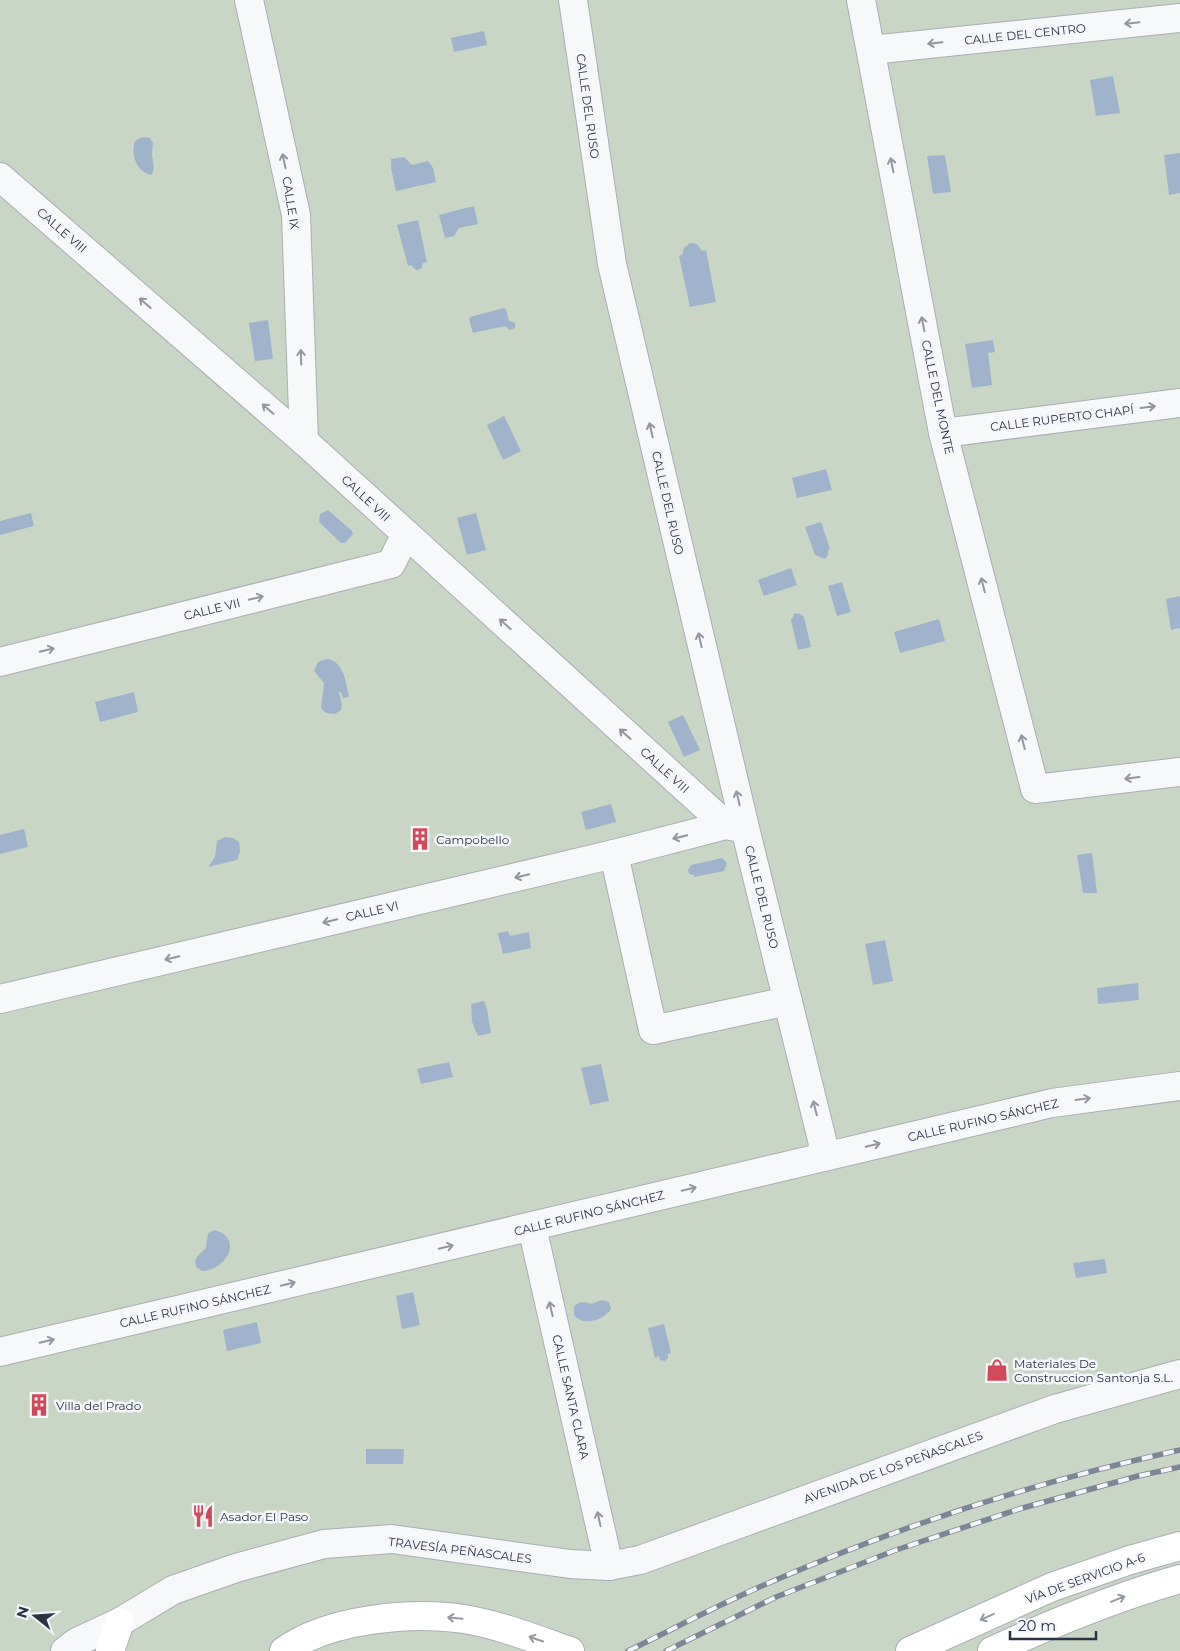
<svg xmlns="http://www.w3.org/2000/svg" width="1180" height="1651" viewBox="0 0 1180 1651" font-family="Montserrat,sans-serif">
	<rect width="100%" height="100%" fill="#e4e7ec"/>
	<rect fill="#c9d6c5" x="0" y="0" width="1180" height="1651"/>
	<g fill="#9fb4cc">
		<polygon points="484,31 487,45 454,52 451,38"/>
		<polygon points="1113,76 1120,113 1096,116 1090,80"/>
		<path d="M142,137l8,1 3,5 -1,12 2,13 -2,7c-15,-2 -22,-21 -17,-34z"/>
		<polygon points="1180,153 1180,193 1169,195 1164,155"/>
		<polygon points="945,155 951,192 933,194 927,156"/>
		<polygon points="404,157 412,165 428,161 433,168 436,182 396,191 391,168 391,159"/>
		<polygon points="474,206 478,224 459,228 454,236 445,238 439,215"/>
		<polygon points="418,220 427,262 423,263 421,269 416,270 411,265 408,266 397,225"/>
		<polygon points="690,243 697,244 702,251 706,250 716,302 690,307 679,256 682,255 684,248"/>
		<polygon points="504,308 506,309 509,321 515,323 515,328 510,330 505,326 473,333 469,319 470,317"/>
		<polygon points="268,320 273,359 255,361 249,323"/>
		<polygon points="993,340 995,352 988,353 992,385 972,388 965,344"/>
		<polygon points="504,416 521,451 503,460 487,425"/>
		<polygon points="826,469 832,490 797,498 792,478"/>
		<polygon points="328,510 352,531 353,534 345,543 341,543 319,522 320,514"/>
		<polygon points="31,513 34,526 0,535 0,521"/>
		<polygon points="476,513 486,550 467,555 457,518"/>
		<polygon points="821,522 830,549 828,550 828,555 825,559 815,555 805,527"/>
		<polygon points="791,568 797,585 764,596 758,580"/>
		<polygon points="842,582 851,612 837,616 828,586"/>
		<polygon points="1180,596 1180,628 1171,630 1166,599"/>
		<polygon points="795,613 800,614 804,617 811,647 798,650 791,620"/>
		<polygon points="939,619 945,641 900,653 894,632"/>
		<path d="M327,659c17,2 19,24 22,38l-6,1 -2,-6h-2l3,13 -1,5 -6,4 -9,-1 -5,-5 3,-25 -10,-12 4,-9z"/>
		<polygon points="134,692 138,712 100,722 95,702"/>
		<polygon points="683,715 700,750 684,757 668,722"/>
		<polygon points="611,804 616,822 586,830 581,812"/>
		<polygon points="24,829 28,847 0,854 0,835"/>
		<polygon points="225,837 233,838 239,842 240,851 237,860 208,867 215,857 217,841"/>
		<polygon points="1092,853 1097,893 1083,893 1077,855"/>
		<polygon points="722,858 727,863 724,871 694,877 694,875 689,874 688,870 691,865"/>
		<polygon points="508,931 510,936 529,932 531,948 503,954 498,933"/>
		<polygon points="885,940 893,981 873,985 865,944"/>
		<polygon points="1138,983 1139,1000 1098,1004 1097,988"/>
		<polygon points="484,1001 487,1009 491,1033 478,1036 472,1022 471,1004"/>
		<polygon points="449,1062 453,1077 421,1084 417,1069"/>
		<polygon points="601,1064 609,1101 590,1105 581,1068"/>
		<path d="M215,1230c30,9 10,41 -13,41l-6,-4c-2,-11 3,-12 10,-19l2,-15z"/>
		<polygon points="1105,1259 1107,1273 1076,1278 1073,1263"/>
		<polygon points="413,1292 420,1325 402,1329 396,1296"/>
		<path d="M602,1300l7,2 2,7c-7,11 -28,18 -37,6v-8c5,-6 10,-6 17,-3z"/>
		<polygon points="257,1322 261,1343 227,1351 223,1330"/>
		<polygon points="664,1324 671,1353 668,1354 668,1358 665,1361 660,1360 659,1356 655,1358 648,1328"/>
		<polygon points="366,1449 404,1449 403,1464 366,1464"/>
	</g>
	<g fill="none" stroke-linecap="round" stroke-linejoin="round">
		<defs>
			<g id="street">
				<polyline points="249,0 296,215 304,441"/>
				<polyline points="573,0 612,264 745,828 826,1156"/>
				<polyline points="861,0 943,433 1035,789 1180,772"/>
				<polyline points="871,50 1180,18"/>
				<polyline points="0,177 304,441 726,825"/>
				<polyline points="943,433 1180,403"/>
				<polyline points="0,662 391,564 406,534"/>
				<polyline points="614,854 653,1030 788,1001"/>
				<polyline points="0,999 614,854 726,825 741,828"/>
				<polyline points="532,1227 609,1566"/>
				<polyline points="0,1352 1052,1103 1180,1086"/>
				<polyline points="65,1651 77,1642 120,1622 173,1590 236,1568 324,1544 392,1539 570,1564 609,1566 640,1560 1055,1409 1180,1374"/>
			</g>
			<g id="secondary">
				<polyline points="110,1651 120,1622"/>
				<path d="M284,1651c44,-32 127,-40 180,-32 36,6 71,20 106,32"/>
				<polyline points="910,1651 1052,1587 1130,1560 1180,1546"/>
				<path d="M992,1651c61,-28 124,-54 188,-72"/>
			</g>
		</defs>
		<use href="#street" stroke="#a9aeb7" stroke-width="30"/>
		<use href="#secondary" stroke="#a9aeb7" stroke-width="30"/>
		<use href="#street" stroke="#f7f8fa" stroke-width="28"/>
		<use href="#secondary" stroke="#fff" stroke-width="28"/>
		<defs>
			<g id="rail">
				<path d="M628,1651c47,-23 94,-48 143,-69 131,-57 269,-101 409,-132"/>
				<polyline points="666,1651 776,1597 896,1550 1019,1509 1138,1476 1180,1467"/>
			</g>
		</defs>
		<use href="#rail" stroke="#7d8696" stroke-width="5.5"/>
		<use href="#rail" stroke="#f4f6f9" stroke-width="4" stroke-dasharray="11" stroke-linecap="butt"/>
	</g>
	<defs><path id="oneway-shaft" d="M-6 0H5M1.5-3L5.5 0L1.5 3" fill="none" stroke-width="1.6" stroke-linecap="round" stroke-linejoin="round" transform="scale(1.25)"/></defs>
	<g stroke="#9196a0">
		<use href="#oneway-shaft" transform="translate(1132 23) rotate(174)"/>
		<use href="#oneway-shaft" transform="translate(935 43) rotate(174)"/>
		<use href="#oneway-shaft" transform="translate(284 161) rotate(-102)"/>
		<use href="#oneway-shaft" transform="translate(892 165) rotate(-101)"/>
		<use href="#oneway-shaft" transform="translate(145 303) rotate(-139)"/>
		<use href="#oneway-shaft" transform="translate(923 324) rotate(-101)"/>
		<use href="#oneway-shaft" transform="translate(301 357) rotate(-92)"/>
		<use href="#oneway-shaft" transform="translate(1148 407) rotate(-7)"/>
		<use href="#oneway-shaft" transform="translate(268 409) rotate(-139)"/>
		<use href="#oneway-shaft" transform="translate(651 430) rotate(-103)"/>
		<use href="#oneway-shaft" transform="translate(983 585) rotate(-104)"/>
		<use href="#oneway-shaft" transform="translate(256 598) rotate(-14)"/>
		<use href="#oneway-shaft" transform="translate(505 624) rotate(-138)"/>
		<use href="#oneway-shaft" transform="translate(700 640) rotate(-103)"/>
		<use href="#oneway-shaft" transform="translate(47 650) rotate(-14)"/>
		<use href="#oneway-shaft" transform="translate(625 734) rotate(-138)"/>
		<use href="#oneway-shaft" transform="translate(1023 742) rotate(-104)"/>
		<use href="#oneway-shaft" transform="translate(1132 778) rotate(173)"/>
		<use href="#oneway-shaft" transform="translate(738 798) rotate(-103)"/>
		<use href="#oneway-shaft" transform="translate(680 837) rotate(166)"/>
		<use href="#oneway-shaft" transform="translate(522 876) rotate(167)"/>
		<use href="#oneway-shaft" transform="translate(330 921) rotate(167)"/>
		<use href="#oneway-shaft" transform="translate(172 958) rotate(167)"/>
		<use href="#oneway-shaft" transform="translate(1083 1099) rotate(-8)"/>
		<use href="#oneway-shaft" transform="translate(815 1108) rotate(-104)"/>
		<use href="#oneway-shaft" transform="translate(873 1145) rotate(-13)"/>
		<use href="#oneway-shaft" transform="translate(689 1189) rotate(-14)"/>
		<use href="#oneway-shaft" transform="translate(446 1247) rotate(-13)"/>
		<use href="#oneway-shaft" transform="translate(288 1284) rotate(-13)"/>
		<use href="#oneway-shaft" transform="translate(551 1309) rotate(-103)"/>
		<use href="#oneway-shaft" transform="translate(47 1341) rotate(-14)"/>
		<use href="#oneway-shaft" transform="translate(599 1519) rotate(-102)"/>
	</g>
	<g stroke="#959aa2">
		<use href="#oneway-shaft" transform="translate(1118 1599) rotate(-22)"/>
		<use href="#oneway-shaft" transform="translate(987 1617) rotate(156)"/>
		<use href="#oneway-shaft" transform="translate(455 1618) rotate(-175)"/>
		<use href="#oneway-shaft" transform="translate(536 1639) rotate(-161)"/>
	</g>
	<defs>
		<symbol id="building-bare" viewBox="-9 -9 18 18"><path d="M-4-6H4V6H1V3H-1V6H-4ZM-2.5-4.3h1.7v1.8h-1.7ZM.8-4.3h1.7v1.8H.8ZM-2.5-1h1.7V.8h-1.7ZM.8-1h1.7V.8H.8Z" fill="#d1495b" stroke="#f4f6f9" stroke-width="2.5" paint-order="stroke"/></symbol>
		<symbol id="shop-bare" viewBox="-9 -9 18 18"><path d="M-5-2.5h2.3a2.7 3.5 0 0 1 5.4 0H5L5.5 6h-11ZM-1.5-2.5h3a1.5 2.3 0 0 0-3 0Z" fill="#d1495b" stroke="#f4f6f9" stroke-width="2.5" paint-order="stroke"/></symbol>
		<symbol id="restaurant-bare" viewBox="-9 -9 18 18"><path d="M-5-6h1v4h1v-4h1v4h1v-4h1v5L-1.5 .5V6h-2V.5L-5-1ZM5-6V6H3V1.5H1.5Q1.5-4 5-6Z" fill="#d1495b" stroke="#f4f6f9" stroke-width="2.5" paint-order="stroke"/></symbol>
	</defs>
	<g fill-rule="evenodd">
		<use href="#building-bare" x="404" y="823" width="32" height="32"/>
		<use href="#shop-bare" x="981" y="1354" width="32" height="32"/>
		<use href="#building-bare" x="23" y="1389" width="32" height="32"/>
		<use href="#restaurant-bare" x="187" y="1500" width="32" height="32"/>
	</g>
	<g text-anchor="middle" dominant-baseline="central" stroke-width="5" stroke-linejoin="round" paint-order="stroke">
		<g font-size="12" fill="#2b3445" stroke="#f4f6f9">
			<text transform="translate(1025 34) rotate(-6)">CALLE DEL CENTRO</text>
			<text transform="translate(588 106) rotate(82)">CALLE DEL RUSO</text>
			<text transform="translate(291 203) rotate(81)">CALLE IX</text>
			<text transform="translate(62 230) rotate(41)">CALLE VIII</text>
			<text transform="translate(938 397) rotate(78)">CALLE DEL MONTE</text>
			<text transform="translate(1062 418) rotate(-7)">CALLE RUPERTO CHAPÍ</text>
			<text transform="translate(366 498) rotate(43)">CALLE VIII</text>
			<text transform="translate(668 503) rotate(77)">CALLE DEL RUSO</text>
			<text transform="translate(212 609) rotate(-14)">CALLE VII</text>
			<text transform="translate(665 770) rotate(42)">CALLE VIII</text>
			<text transform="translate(762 897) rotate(76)">CALLE DEL RUSO</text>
			<text transform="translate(372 911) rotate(-13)">CALLE VI</text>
			<text transform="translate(983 1120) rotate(-13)">CALLE RUFINO SÁNCHEZ</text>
			<text transform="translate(589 1213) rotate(-14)">CALLE RUFINO SÁNCHEZ</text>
			<text transform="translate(195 1306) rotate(-13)">CALLE RUFINO SÁNCHEZ</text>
			<text transform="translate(571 1397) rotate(77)">CALLE SANTA CLARA</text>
			<text transform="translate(893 1467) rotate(-20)">AVENIDA DE LOS PEÑASCALES</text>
			<text transform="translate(460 1550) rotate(7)">TRAVESÍA PEÑASCALES</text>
			<text transform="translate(1085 1578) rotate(-20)">VÍA DE SERVICIO A-6</text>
		</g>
		<g font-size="12" fill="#2b3445" stroke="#f4f6f9" text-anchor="start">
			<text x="436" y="839">Campobello</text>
			<text x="1014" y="1363">Materiales De<tspan x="1014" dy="14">Construccion Santonja S.L.</tspan></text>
			<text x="56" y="1405">Villa del Prado</text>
			<text x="220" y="1516">Asador El Paso</text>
		</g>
	</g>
	<g transform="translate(35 1616) rotate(287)" stroke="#f4f6f9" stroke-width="4" paint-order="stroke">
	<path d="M0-4L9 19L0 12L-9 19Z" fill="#2b3445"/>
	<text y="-8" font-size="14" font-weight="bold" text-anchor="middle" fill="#2b3445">N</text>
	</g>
	<path d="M1010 1631v8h86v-8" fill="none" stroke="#2b3445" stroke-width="2.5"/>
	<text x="1018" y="1631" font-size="15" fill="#2b3445" stroke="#f4f6f9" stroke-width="4" paint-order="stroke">20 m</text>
</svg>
